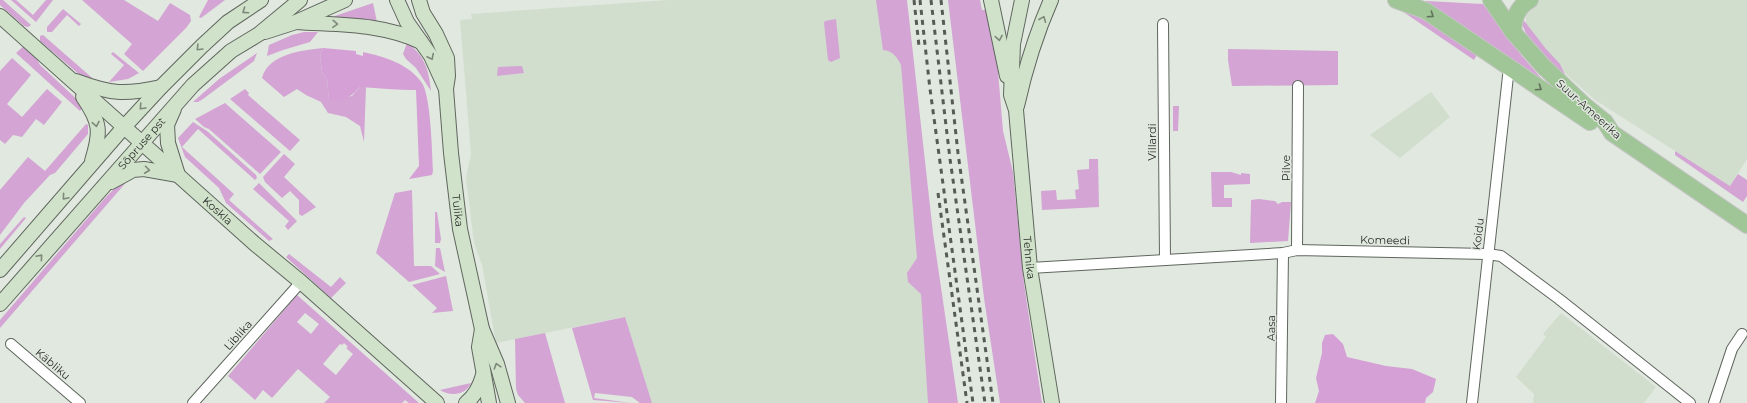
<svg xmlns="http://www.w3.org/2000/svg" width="1747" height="403" viewBox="0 0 1747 403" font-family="Montserrat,sans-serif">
	<rect width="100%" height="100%" fill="#e1e8df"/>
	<g fill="#d1dece">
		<polygon points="668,0 895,0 922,252 929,403 652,403 624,317 496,343 482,265 474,243 466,178 471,154 460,20 472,19 471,14"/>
		<polygon points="1526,0 1747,0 1747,159 1730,186 1595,100 1547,57 1526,29"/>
		<polygon points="1431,92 1450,117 1400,158 1370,135"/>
		<polygon points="1561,313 1656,387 1644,403 1533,403 1534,394 1516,377 1546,337 1543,334"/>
	</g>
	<g fill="#d3a4d4" fill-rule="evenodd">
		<polygon points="0,0 3,0 31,25 28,27 24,26 0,5"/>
		<polygon points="11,0 16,0 33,15 46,0 53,0 36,22"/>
		<polygon points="82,0 124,0 158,21 170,3 190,15 191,21 186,28 143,71 124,54 132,44"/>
		<polygon points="208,0 225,0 201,18 199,17"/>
		<path d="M876,0h31l26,233 25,170h-30l-7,-109 -13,-12 -1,-9 10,-15 -16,-193c-4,-8 -8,-14 -18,-15z"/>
		<polygon points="948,0 980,0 982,10 989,10 996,48 1003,131 1013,172 1024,284 1042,403 1000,403 984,298"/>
		<polygon points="1426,1 1483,4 1522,56 1542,79 1425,2"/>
		<polygon points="373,3 377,22 335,19 335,16"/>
		<polygon points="63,9 81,24 79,26 67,15 52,32 47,32 47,27"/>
		<polygon points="1399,9 1429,22 1478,53 1474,60"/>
		<path d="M1522,18l24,31 14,15 6,13c-12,-12 -47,-42 -44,-59z"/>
		<polygon points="836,19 840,58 831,62 828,60 824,23 825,21"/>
		<polygon points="304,32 318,32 310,42 283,50 267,56 269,45 292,35"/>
		<polygon points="43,35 98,83 81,76 40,41 40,36"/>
		<path d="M407,43c18,12 22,28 24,48l-15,-23 -10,-9 -3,-5z"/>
		<polygon points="25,45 37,59 40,65 84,106 80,111 16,53"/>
		<path d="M323,48l-3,9 2,15 5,7 2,21 23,-4 8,-9h6l-2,55 -4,-16 -14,-9 -18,-4 -7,-11 -15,-7 -9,-6 -13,8 -22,-19c6,-24 41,-28 61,-30z"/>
		<polygon points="1228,49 1338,51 1338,85 1232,86 1228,60"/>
		<polygon points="113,52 139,73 128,79 109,82 124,65 111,54"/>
		<polygon points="257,53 254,61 203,99 198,102 193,102 219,79"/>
		<polygon points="12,58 31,75 7,104 22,117 47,89 62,102 44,125 36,119 22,137 13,135 5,144 0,140 0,71"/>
		<polygon points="522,66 524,73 497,76 498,67"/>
		<polygon points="245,89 249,93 248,95 300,140 290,151 230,99"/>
		<polygon points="225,103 281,152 260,174 209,129 204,127 195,119"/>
		<polygon points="1173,106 1179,106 1178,131 1173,131"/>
		<polygon points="193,122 207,131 256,175 257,178 255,180 198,129 182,147 234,194 229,200 273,239 269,241 226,203 219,188 185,157 178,138"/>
		<polygon points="86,124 88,125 88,134 55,173 50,175 24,203 0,235 0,190 28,157 45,171"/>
		<polygon points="1675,151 1730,186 1738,174 1747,180 1747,196 1743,202 1675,155"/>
		<polygon points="284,154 295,164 284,177 316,207 302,216 299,214 299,200 290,191 282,198 265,182 263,177"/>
		<polygon points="1089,159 1098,159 1099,207 1042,210 1041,191 1056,190 1057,200 1076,199 1075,190 1079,189 1077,170 1089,169"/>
		<polygon points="1211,172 1231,172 1241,175 1241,173 1250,174 1250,184 1224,185 1224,198 1232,198 1232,207 1212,207"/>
		<polygon points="129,179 0,328 0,320 105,198 116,187"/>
		<polygon points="259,183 297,221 288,230 285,226 289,221 253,189"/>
		<polygon points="412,190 414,266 431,266 440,274 409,282 376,253 395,193"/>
		<polygon points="1259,199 1275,201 1278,204 1282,202 1291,202 1288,241 1250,243 1251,200"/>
		<polygon points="435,212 437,212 441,239 440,243 435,243"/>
		<polygon points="24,217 26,218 0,249 0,244"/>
		<polygon points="436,248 440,248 445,272 435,266"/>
		<polygon points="289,254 331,287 340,277 346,283 331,298 286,257"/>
		<polygon points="446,276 453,311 432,313 437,308 412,285"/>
		<path d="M297,295l122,108h-10l-4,-3 -3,3h-78l6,-6 -32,-28 -26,29 -9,-8 -8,10 -27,-24zM305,313l14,11 -8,10 -14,-12zM344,343l4,4 -2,1 7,6 -17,21 -13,-11 17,-20 2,1z"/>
		<polygon points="625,317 652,403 640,403 632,397 595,393 594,398 631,403 593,400 572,328"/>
		<polygon points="545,333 565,403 525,403 518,395 516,389 515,339"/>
		<path d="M471,383c-5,12 -20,14 -31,7z"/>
	</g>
	<g fill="#d4a0d5">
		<path d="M323,48l33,3v3l7,2v-4c22,5 46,12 59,31 9,14 10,69 11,88l-1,4 -23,4 10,-13 -3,-76c-19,0 -37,-2 -56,-3 -10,11 -16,14 -31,13l-2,-21 -5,-7 -2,-15z"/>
		<polygon points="1333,334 1343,344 1347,357 1386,366 1412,369 1436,379 1433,392 1426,398 1425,403 1315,403 1319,391 1316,378 1322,353 1322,343 1325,335"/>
	</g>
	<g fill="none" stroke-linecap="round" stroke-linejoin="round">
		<defs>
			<g id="street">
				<polyline points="1163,24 1165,259"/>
				<polyline points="1297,250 1298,86"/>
				<polyline points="1030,268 1283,253 1297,250 1487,254 1501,256 1559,299 1690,403"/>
				<polyline points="11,344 80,403"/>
				<polyline points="193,403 301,282"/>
				<polyline points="1281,403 1283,253"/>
				<polyline points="1472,403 1509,67"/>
				<polyline points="1714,403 1732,349 1742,334"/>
			</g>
			<g id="secondary">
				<polyline points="397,0 407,22 431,56 446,89"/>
				<path id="s1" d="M419,0l4,13 13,21 11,24 1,18 -2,13 5,64 9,76 22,100 15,35 11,39"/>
				<polyline points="991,0 1007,76"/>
				<path id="s2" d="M1022,0l-9,44 -2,51 5,15 14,158 22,135"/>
				<path id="s3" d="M0,16l255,228 46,38 136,121"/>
				<path d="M296,22c42,3 86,1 125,20"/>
				<polyline points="265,32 296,22 345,0"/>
				<path d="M76,81c35,13 48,14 85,6"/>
				<path d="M83,97c18,26 18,35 9,64"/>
				<path d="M1017,106c8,-36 19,-72 34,-106"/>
				<polyline points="174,109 167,125 168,143 178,175"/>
				<polyline points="111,182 133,170 144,169 178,175"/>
				<polyline points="0,270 124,127 161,87 202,46 228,22 261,0"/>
				<path id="s4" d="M0,304l193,-219 38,-34 28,-17 41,-34"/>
				<polyline points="482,329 479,347 489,403"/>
				<path d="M466,403c10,-8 14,-17 17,-28"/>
			</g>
			<g id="primary">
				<polyline points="1396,0 1426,11 1590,122"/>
				<polyline points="1491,0 1513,32 1543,66 1584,105 1605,122 1612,133 1747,225"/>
				<path d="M1513,32c1,-14 4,-25 17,-32"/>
			</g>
		</defs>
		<use href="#street" stroke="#5f665e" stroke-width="12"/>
		<use href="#secondary" stroke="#5f665e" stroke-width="16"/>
		<use href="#primary" stroke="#c4c5c4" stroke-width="18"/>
		<use href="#street" stroke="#fff" stroke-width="10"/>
		<use href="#secondary" stroke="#d0e2ca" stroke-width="14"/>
		<use href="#primary" stroke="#a0c596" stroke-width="16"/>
		<g stroke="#575b56" stroke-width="3" stroke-dasharray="5 5" stroke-linecap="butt">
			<polyline points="914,0 919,46"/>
			<polyline points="920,0 930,89 973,403"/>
			<polyline points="931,0 950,159 985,403"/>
			<polyline points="941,0 958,153 993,403"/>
			<polyline points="938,193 967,403"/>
		</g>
	</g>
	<defs><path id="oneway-chevron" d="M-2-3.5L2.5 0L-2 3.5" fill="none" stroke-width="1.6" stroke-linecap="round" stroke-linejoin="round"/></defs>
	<g stroke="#7e887a">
		<use href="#oneway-chevron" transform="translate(245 11) rotate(146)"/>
		<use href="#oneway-chevron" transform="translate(1043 19) rotate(-68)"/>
		<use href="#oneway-chevron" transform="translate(335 24) rotate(4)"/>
		<use href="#oneway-chevron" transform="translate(999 38) rotate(80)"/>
		<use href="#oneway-chevron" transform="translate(199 48) rotate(135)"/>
		<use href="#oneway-chevron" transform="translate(431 57) rotate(63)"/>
		<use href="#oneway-chevron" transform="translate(142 107) rotate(133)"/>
		<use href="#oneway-chevron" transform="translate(96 124) rotate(79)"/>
		<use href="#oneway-chevron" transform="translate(147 170) rotate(7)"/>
		<use href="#oneway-chevron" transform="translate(65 197) rotate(130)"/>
		<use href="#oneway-chevron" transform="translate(40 257) rotate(-49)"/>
		<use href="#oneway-chevron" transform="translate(497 366) rotate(-107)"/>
	</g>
	<g stroke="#60725b">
		<use href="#oneway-chevron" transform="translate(1431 15) rotate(34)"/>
		<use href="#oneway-chevron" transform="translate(1539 88) rotate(34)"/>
	</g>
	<g text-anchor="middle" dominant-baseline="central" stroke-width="3" stroke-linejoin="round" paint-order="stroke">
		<g font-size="11" fill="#2c2f2b" stroke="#e1e8df">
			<text transform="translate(1589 109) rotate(42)">Suur-Ameerika</text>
			<text stroke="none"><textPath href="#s4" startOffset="214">Sõpruse pst</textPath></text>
			<text transform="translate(1152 142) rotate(-90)">Villardi</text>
			<text transform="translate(1286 168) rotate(-90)">Pilve</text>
			<text stroke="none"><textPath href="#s3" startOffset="292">Koskla</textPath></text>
			<text stroke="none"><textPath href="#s1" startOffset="218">Tulika</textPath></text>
			<text transform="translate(1478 234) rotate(-83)">Koidu</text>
			<text transform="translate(1385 240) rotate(1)">Komeedi</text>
			<text stroke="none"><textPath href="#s2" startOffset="260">Tehnika</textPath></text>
			<text transform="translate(1271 328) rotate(-89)">Aasa</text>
			<text transform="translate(238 335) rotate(-48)">Liblika</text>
			<text transform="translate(53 364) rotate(40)">Käbliku</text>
		</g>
	</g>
</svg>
